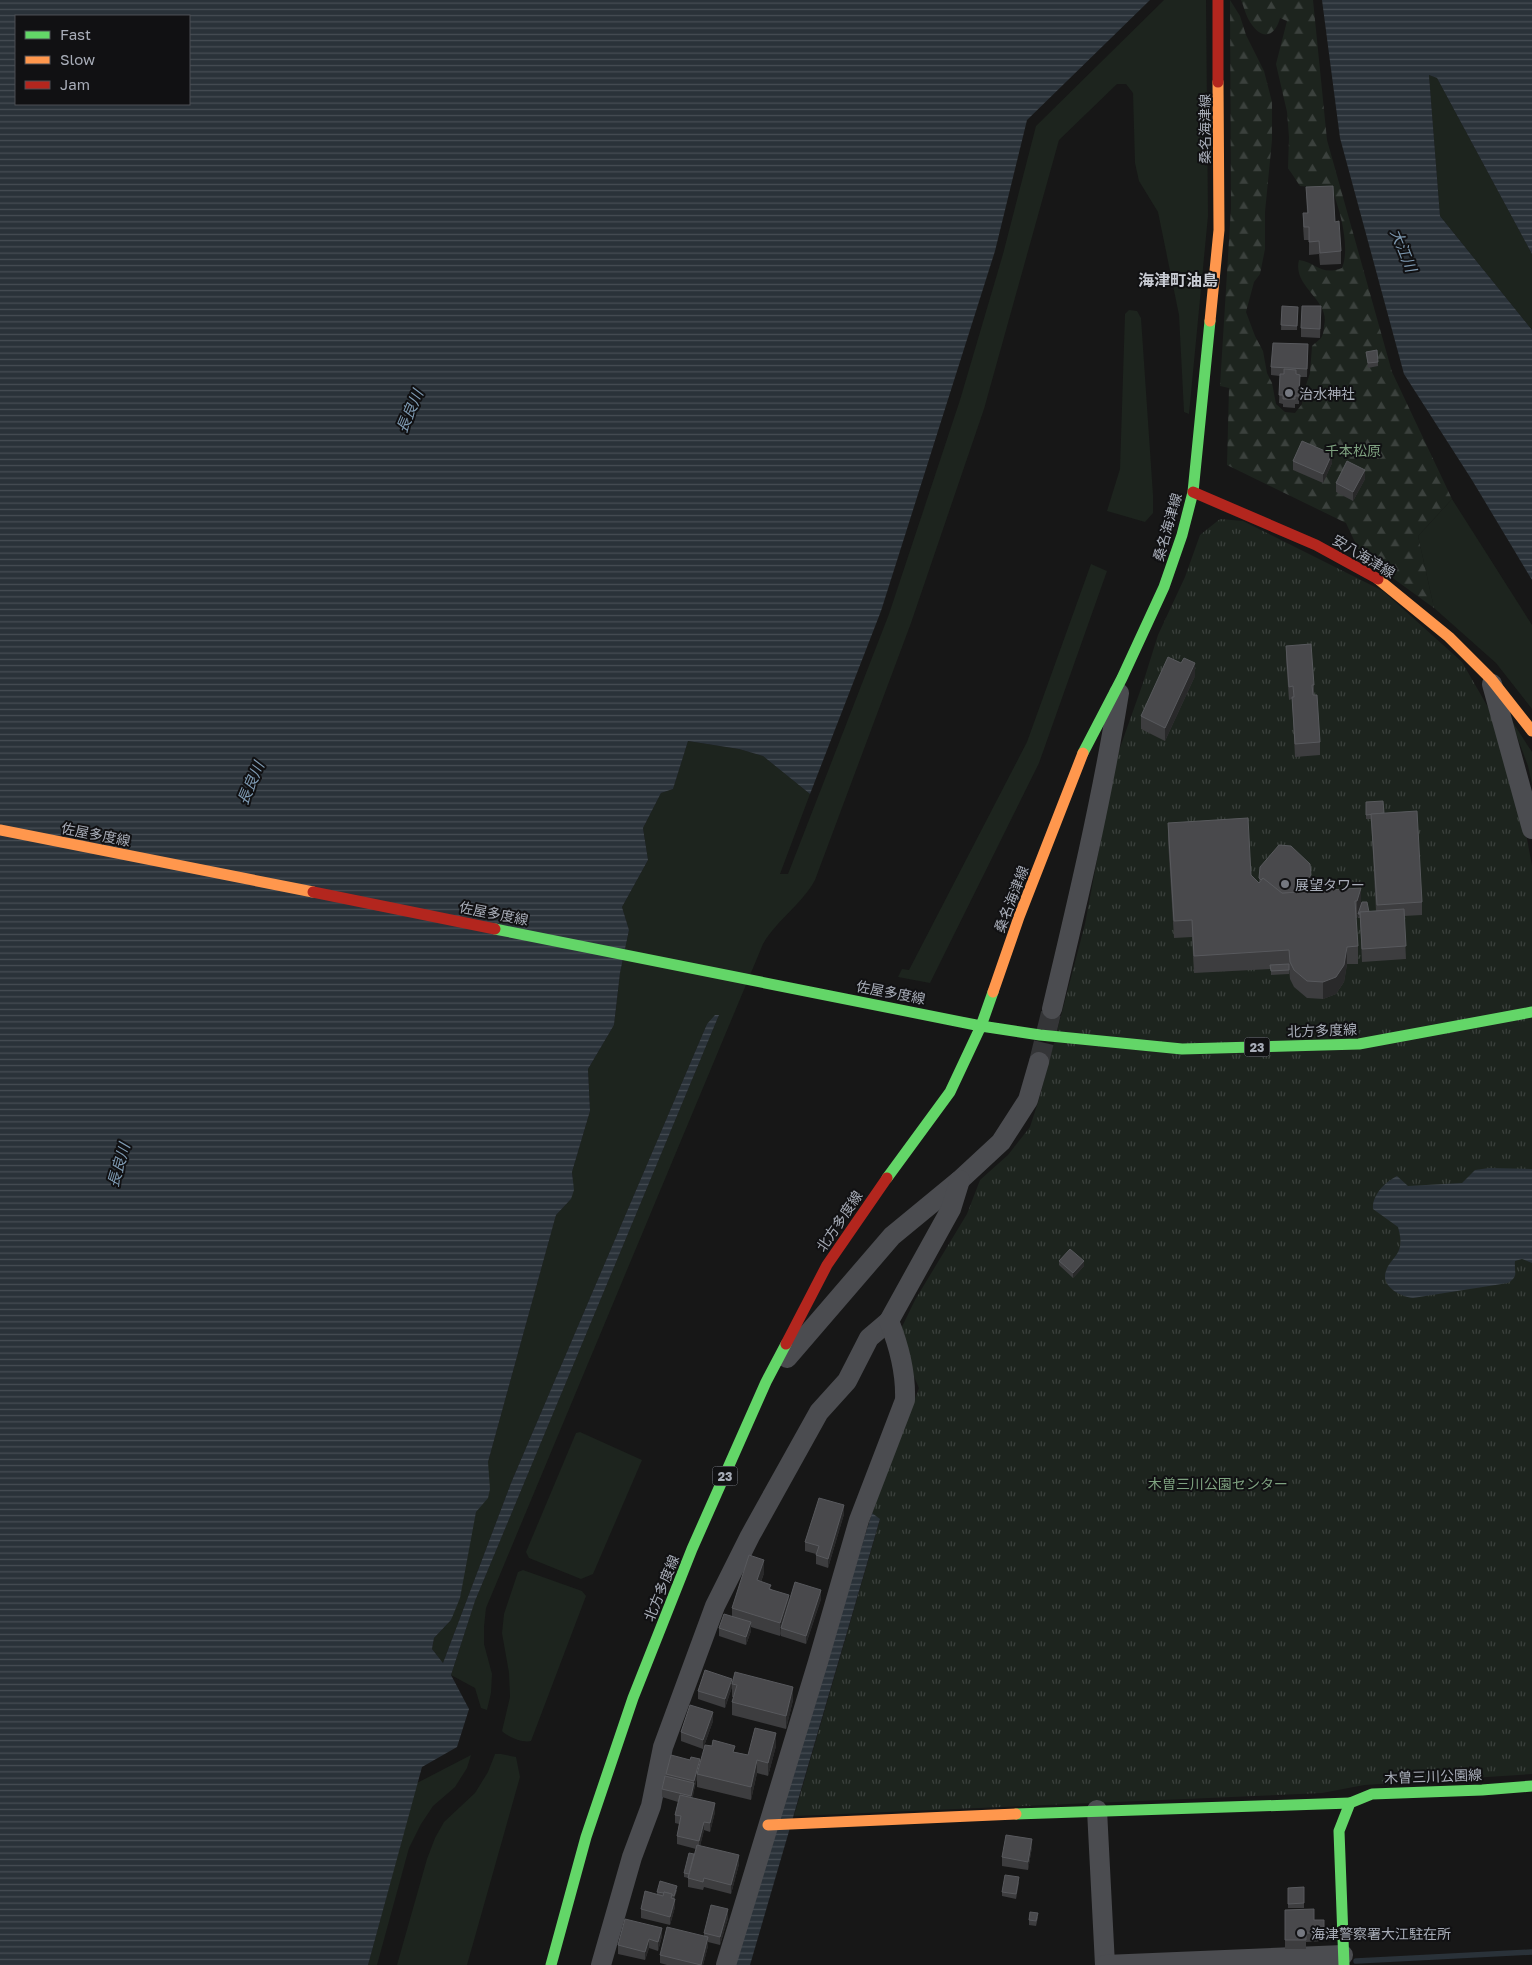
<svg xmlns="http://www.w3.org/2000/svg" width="1532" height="1965" viewBox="0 0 1532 1965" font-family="'Golos Text','Noto Sans JP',sans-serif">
	<defs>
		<pattern id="forest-firs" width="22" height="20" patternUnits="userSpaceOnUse" patternTransform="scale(1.25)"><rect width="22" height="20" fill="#1d241e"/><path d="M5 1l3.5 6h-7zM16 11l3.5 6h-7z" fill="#3b413d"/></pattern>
		<pattern id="park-tufts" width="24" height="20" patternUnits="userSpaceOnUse" patternTransform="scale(1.25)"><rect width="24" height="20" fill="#1d241e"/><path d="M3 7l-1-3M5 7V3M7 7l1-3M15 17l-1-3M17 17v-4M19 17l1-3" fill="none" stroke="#3b413d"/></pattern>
		<pattern id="water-rules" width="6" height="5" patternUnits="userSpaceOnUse" patternTransform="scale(1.25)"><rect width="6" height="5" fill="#2a3239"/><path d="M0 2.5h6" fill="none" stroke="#464d54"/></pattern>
	</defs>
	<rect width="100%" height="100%" fill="#171717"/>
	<g fill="#1d241e">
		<path d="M1164,0h42l2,216 -19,198 -5,-2 -5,-97 -21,-103 -19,-31 -4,-18 -2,-70 -7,-9h-9l-58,56 -75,269 -73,214 -96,257c-13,24 -38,40 -52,64l-277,664 -2,19v17l8,30 -1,19 -4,17 -6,-2 -6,-20 -24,-13 24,-74 244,-586 -12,9 -196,459 -68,180 -11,-14 2,-11 17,-18 25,-108c10,-12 12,-34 12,-50l68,-247 15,-16 2,-21 -1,-6 18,-61 -2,-42 26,-44 6,-52 9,-43 -7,-23 26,-47 -5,-32 18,-35 12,-4 15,-48 51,8 24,7 47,38 -30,80h8l101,-260 71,-214 43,-146 33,-128z"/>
		<polygon points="1429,75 1437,78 1532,254 1532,330 1440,216"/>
		<polygon points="1129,310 1137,311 1141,318 1153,495 1153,513 1145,522 1107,511 1120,469 1125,314"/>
		<polygon points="1452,499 1532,625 1532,709 1496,663 1434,608 1418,536"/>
		<polygon points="1091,564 1107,571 1039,763 930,983 898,977 902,969 909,970 1027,742"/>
		<polygon points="1510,718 1532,752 1532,784 1528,766"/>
		<polygon points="580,1432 642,1460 593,1574 581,1579 529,1558 526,1552 576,1433"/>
		<path d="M523,1570l59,21 4,5 -55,145c-9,2 -23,-4 -29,-10l8,-34 -1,-24 -7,-40 2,-19 14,-42z"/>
		<polygon points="495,1754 501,1754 516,1757 520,1777 467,1965 397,1965 427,1859 435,1838 444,1822 475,1793 488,1772"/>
		<polygon points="471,1755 467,1768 455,1787 433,1806 421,1824 409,1848 377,1965 368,1965 417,1783"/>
	</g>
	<path fill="url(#forest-firs)" d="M1230,0l10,16 6,19 18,36 8,31v38l-7,72v37l-5,25 -6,8 -8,30 9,24 8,15 4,22 5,10 4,21 9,8 10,1 7,-9 2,-13 6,-18 2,-27c3,-3 7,-6 9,-8 2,-3 3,-8 3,-12 7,-26 -32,-39 -25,-66 18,3 22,16 43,8 8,-19 -1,-54 -8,-73l-12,-7 -22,-2 -12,-18 1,-31 -2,-25 -11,-48 11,-43 -7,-3c-5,19 -18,23 -30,4 -4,-6 -6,-15 -9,-22h72l14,140 65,232 60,127 -34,37 16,72 -73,-53 -15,-32 -119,-58 2,-77 -9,-2 11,-178z"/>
	<polygon fill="url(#park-tufts)" points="1220,519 1243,521 1383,591 1462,662 1489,709 1520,801 1532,866 1532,1774 1364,1785 1322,1793 794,1816 880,1520 872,1513 919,1388 902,1349 900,1331 915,1300 967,1214 980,1180 1008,1155 1030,1127 1040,1096 1085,924 1116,759 1143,683 1158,635 1185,577 1200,535"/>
	<g fill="url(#water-rules)" fill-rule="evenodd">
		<path d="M0,0h1150l-123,120 -32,131 -114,360 -71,183 -47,-38 -24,-7 -51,-8 -15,48 -12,4 -18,35 5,32 -26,47 7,23 -9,43 -6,52 -26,44 2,42 -18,61 2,18 -3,9 -15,16 -68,247 2,27 -2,9 -12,14 -16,86 -9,22 -17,18 -2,11 11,14 68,-180 196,-459 8,-9h4l-244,586 -24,74 18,34 -12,38 -35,20 -54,198h-368zM16,16h173v88h-173z"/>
		<polygon points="1322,0 1532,0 1532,254 1437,78 1429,75 1440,216 1532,330 1532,580 1472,480 1404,374 1340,138"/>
		<path d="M1489,1168l43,1v94l-10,-4 -7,2c-1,12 4,15 -7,22l-95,15c-12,-1 -33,-12 -27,-27 2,-8 10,-13 13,-21 3,-8 1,-15 -1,-23l-25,-18c-1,-14 12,-27 24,-33l11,10 54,-3 13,-13z"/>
		<polygon points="872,1513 880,1519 750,1965 734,1965 824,1665"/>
	</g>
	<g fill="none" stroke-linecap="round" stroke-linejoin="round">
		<polyline stroke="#2a3239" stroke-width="5.5" points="1356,1961 1532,1952"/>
		<polyline stroke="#343537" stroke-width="20" stroke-dasharray="20 10" stroke-linecap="butt" points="1039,1062 1052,1009"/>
		<g stroke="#4b4c50" stroke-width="20">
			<polyline points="1492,684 1532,829"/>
			<path d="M1052,1009c25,-105 50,-210 67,-316"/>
			<polyline points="787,1358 892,1236 960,1180 1001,1142 1028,1100 1039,1062"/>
			<polyline points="1097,1810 1105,1965"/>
			<polyline points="601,1965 632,1857 651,1806 663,1747 715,1606 750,1536 819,1412 847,1381 869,1338 889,1321"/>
			<path d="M726,1965l92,-303 41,-142 46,-120c1,-27 -6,-54 -16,-79l62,-112 9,-29"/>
			<polyline points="1105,1965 1343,1955"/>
		</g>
		<g stroke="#63d668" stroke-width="11">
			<polyline points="1083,753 1122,678 1164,587 1182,535 1193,492 1210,321"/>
			<polyline points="495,929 981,1026 993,992"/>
			<polyline points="887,1178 950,1092 981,1026 1040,1035 1182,1049 1359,1044 1532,1012"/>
			<polyline points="1016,1814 1350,1803"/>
			<polyline points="551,1965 586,1837 633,1698 692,1549 766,1382 786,1344"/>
			<polyline points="1344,1965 1339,1831 1350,1803 1372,1794 1482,1790 1532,1786"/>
		</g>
		<g stroke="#ff974d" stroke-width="11">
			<polyline points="1210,321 1219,230 1218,82"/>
			<polyline points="1378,579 1449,637 1491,679 1532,731"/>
			<polyline points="0,830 313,892"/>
			<polyline points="993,992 1019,917 1083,753"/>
			<polyline points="768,1825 1016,1814"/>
		</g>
		<g stroke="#b3261e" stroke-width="11">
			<polyline points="1218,0 1218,82"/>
			<polyline points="1193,492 1316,545 1378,579"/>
			<polyline points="313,892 495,929"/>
			<polyline points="786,1344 827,1265 887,1178"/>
		</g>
	</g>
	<g fill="#3d3d3f">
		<polygon points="1306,187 1335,222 1341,251 1341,264 1320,265 1319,254 1309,255 1309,240 1304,240 1303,226 1303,213 1307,213"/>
		<polygon points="1282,306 1298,307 1297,330 1281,330"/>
		<polygon points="1321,315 1320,338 1301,337 1301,328"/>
		<polygon points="1308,344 1307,377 1300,377 1299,404 1295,404 1295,408 1283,407 1283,404 1279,403 1280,376 1271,375 1271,367"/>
		<polygon points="1366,352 1378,362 1378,366 1368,368"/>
		<polygon points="1293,461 1332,463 1323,483 1293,470"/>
		<polygon points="1365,479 1353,501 1336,492 1336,483"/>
		<polygon points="1286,646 1314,685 1314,695 1320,742 1320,755 1295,757 1292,699 1289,700 1286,659"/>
		<polygon points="1195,676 1165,741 1141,729 1141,716"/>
		<polygon points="1366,802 1384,813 1422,902 1422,915 1404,916 1406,959 1362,962 1360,918 1358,918 1359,913 1357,918 1356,918 1358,946 1358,964 1347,964 1344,982 1336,994 1323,999 1307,998 1294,987 1290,979 1289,968 1289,974 1271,975 1271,969 1194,973 1192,937 1174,938 1168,840 1168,823 1251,875 1259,883 1260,867 1311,888 1308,891 1361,888 1361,904 1369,912 1376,911 1371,819 1366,819"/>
		<polygon points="1059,1261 1084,1266 1073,1278 1059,1265"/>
		<polygon points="844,1514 828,1568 816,1564 816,1554 805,1551 805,1542"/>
		<polygon points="764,1573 761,1582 789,1601 821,1599 806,1644 781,1636 781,1634 780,1636 751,1627 751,1631 746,1645 719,1636 719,1628 732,1616 732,1608"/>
		<polygon points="732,1684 793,1700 786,1729 732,1715 732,1702 734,1697 732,1697"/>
		<polygon points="732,1687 725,1708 698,1699 698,1691"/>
		<polygon points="713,1721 703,1749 681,1741 681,1732"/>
		<polygon points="776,1746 768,1776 757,1773 751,1800 697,1787 697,1778 692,1798 715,1812 710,1832 704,1830 700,1846 739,1864 731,1894 704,1887 703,1890 688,1887 688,1878 684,1877 684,1873 694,1856 696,1849 677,1844 677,1836 679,1824 675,1823 675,1815 678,1802 662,1797 662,1789 666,1774 700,1764 735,1752 748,1755"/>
		<polygon points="1032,1847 1028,1870 1002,1866 1002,1857"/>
		<polygon points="1019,1882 1016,1899 1002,1896 1002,1892"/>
		<polygon points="1304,1887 1304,1908 1288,1908 1288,1888"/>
		<polygon points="677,1890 674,1899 675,1907 670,1925 641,1918 641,1909 657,1894 657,1892"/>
		<polygon points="1285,1910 1314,1920 1324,1920 1324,1941 1306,1942 1306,1949 1285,1949"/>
		<polygon points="1038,1917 1036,1926 1029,1925 1029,1920"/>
		<polygon points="728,1918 720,1945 708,1942 708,1946 703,1965 667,1965 660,1963 660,1955 704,1937 704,1933"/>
		<polygon points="662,1936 658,1951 649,1948 645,1960 618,1954 618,1945"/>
	</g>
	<g fill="#29292a">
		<polygon points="1332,454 1332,463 1323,483 1323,474"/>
		<polygon points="1365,470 1365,479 1353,501 1353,492"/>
		<polygon points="1195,663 1195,676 1165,741 1165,728"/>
		<polygon points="1311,875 1311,888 1295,908 1295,895"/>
		<polygon points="1361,888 1361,905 1357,918 1357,901"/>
		<polygon points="1347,947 1347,964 1344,982 1336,994 1323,999 1323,982"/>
		<polygon points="1084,1261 1084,1266 1073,1278 1073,1273"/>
		<polygon points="844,1505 844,1514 828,1568 828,1559"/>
		<polygon points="764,1560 764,1573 757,1593 757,1580"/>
		<polygon points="821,1590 821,1599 806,1644 806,1636"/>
		<polygon points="789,1595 789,1608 781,1628 780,1636 780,1623"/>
		<polygon points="751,1622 751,1631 746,1645 746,1637"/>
		<polygon points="732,1679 732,1687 725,1708 725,1699"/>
		<polygon points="793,1687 793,1700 786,1729 786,1716"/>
		<polygon points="713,1712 713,1721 703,1749 703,1740"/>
		<polygon points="776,1733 776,1746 768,1776 768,1763"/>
		<polygon points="700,1759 700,1768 697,1774 697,1778 694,1790 694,1781"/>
		<polygon points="757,1760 757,1773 751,1800 751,1787"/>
		<polygon points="694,1783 694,1792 691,1805 691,1796"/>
		<polygon points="715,1803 715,1812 710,1832 710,1823"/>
		<polygon points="704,1822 704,1830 699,1850 699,1841"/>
		<polygon points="1032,1839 1032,1847 1028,1870 1028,1862"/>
		<polygon points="739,1855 739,1864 731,1894 731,1885"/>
		<polygon points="675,1899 675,1907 670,1925 670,1917"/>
		<polygon points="728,1909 728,1918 720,1945 720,1937"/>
		<polygon points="662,1928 662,1936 658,1951 658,1942"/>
		<polygon points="708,1937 708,1946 703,1965 701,1965"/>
		<polygon points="649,1939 649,1948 645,1960 645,1952"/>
	</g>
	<g fill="#49494c" stroke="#58595d">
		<polygon points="1333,186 1335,222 1339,221 1341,251 1320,253 1319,241 1309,242 1309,227 1304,227 1303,213 1308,213 1306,187"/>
		<polygon points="1282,306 1298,307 1297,326 1281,325"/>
		<polygon points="1302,306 1321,306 1320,329 1301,328"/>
		<polygon points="1273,343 1308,344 1307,369 1271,367"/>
		<polygon points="1377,350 1378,362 1368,363 1366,352"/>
		<polygon points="1284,369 1296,370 1296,374 1300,375 1299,396 1295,396 1295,399 1283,399 1283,395 1279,395 1280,374 1284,374"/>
		<polygon points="1302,441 1332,454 1323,474 1293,461"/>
		<polygon points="1347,461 1365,470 1353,492 1336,483"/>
		<polygon points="1311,644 1314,685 1312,685 1313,695 1317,695 1320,742 1295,744 1292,697 1294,697 1293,686 1289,687 1286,646"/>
		<polygon points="1168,657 1181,663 1184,658 1195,663 1165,728 1141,716"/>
		<polygon points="1383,801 1384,813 1366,815 1366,802"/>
		<polygon points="1417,811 1422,902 1377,905 1371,814"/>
		<polygon points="1248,818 1251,875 1259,883 1263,878 1282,893 1361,888 1357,901 1355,901 1358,946 1347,947 1344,965 1336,977 1323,982 1307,981 1294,970 1290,962 1289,950 1194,956 1192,920 1174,921 1168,823"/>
		<polygon points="1279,845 1291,846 1310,864 1311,875 1298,892 1282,893 1263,878 1261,880 1259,878 1260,867"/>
		<polygon points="1362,902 1367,902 1369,912 1360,912 1360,914 1358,914"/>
		<polygon points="1404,909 1406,946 1362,949 1360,912"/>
		<polygon points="1289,964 1289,970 1271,971 1270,965"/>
		<polygon points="1070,1249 1084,1261 1073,1273 1059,1261"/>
		<polygon points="819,1498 844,1505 828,1559 816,1555 819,1546 805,1542"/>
		<polygon points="749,1555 764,1560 757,1580 771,1585 769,1589 789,1595 780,1623 732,1608"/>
		<polygon points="795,1582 821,1590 806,1636 781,1628"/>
		<polygon points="724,1614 751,1622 746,1637 719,1628"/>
		<polygon points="705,1670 732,1679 725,1699 698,1691"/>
		<polygon points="735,1672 793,1687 786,1716 732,1702 737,1685 732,1684"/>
		<polygon points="690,1705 713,1712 703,1740 681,1732"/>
		<polygon points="755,1728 776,1733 768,1763 757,1760 751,1787 697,1774 705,1745 712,1746 713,1740 735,1746 733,1752 748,1755"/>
		<polygon points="671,1755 690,1760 691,1757 700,1759 694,1781 666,1774"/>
		<polygon points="665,1776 694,1783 691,1796 662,1789"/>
		<polygon points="680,1795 715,1803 710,1823 704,1822 699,1841 677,1836 681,1816 675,1815"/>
		<polygon points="1006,1835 1032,1839 1028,1862 1002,1857"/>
		<polygon points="697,1845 739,1855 731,1885 704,1878 703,1882 688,1878"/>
		<polygon points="689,1853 694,1854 689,1874 684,1873"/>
		<polygon points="1005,1875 1019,1877 1016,1894 1002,1892"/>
		<polygon points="660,1881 677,1886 674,1896 672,1895 672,1894 664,1892 664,1893 657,1892"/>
		<polygon points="1304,1887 1304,1903 1288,1904 1288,1888"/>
		<polygon points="645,1891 663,1896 664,1892 672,1894 671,1898 675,1899 670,1917 641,1909"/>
		<polygon points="711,1905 728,1909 720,1937 704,1933"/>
		<polygon points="1314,1909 1314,1920 1324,1920 1324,1933 1306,1933 1306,1940 1285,1940 1285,1910"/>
		<polygon points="1030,1912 1038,1913 1036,1921 1029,1920"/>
		<polygon points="625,1919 662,1928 658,1942 649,1939 645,1952 618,1945"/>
		<polygon points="667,1927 708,1937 701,1965 660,1955"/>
	</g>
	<g fill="#757880" stroke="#111113" stroke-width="2">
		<circle cx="1289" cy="393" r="5"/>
		<circle cx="1285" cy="884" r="5"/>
		<circle cx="1301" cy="1933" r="5"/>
	</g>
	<g text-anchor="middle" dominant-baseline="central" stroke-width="4" stroke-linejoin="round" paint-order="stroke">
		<g fill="#111113" stroke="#7b7e86" stroke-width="1">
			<rect x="1244.5" y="1037.5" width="25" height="19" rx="4"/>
			<rect x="712.5" y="1466.5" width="25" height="19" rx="4"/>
		</g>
		<g font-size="12" font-weight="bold" fill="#a8adb8">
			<text x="1257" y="1047">23</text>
			<text x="725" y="1476">23</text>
		</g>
		<g font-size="14" fill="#a8adb8" stroke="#111113">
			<text transform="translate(1204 129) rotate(-90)">桑名海津線</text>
			<text transform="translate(1167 527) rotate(-74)">桑名海津線</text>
			<text transform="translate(1364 556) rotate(31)">安八海津線</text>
			<text transform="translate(96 834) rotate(11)">佐屋多度線</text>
			<text transform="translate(1011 899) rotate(-69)">桑名海津線</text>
			<text transform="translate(494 913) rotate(11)">佐屋多度線</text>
			<text transform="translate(891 992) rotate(11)">佐屋多度線</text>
			<text transform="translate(1322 1030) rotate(-2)">北方多度線</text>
			<text transform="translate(839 1221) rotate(-56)">北方多度線</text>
			<text transform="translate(661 1588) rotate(-68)">北方多度線</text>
			<text transform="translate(1433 1776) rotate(-2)">木曽三川公園線</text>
		</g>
		<g font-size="14" fill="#a8adb8" stroke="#111113" text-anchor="start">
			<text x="1299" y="393">治水神社</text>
			<text x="1295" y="884">展望タワー</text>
			<text x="1311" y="1933">海津警察署大江駐在所</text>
		</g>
		<g font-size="14" fill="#7fa381" stroke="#111113">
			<text x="1353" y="450">千本松原</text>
			<text x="1218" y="1483">木曽三川公園センター</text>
		</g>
		<g font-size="15" font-style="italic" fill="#7f9bb3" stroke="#111113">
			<text transform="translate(1404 250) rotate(68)">大江川</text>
			<text transform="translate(409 411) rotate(-67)">長良川</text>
			<text transform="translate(250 783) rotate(-67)">長良川</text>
			<text transform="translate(118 1165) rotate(-74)">長良川</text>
		</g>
		<g font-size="16" font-weight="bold" fill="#c9ccd4" stroke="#111113">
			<text x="1178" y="280">海津町油島</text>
		</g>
	</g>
	<rect x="15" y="15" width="175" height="90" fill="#111113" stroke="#4d4f55"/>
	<rect x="25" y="31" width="25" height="8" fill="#63d668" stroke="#4d4f55"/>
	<text x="60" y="40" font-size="15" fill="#a8adb8">Fast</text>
	<rect x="25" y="56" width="25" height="8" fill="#ff974d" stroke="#4d4f55"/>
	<text x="60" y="65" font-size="15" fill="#a8adb8">Slow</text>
	<rect x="25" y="81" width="25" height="8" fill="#b3261e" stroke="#4d4f55"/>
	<text x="60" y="90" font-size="15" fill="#a8adb8">Jam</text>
</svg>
